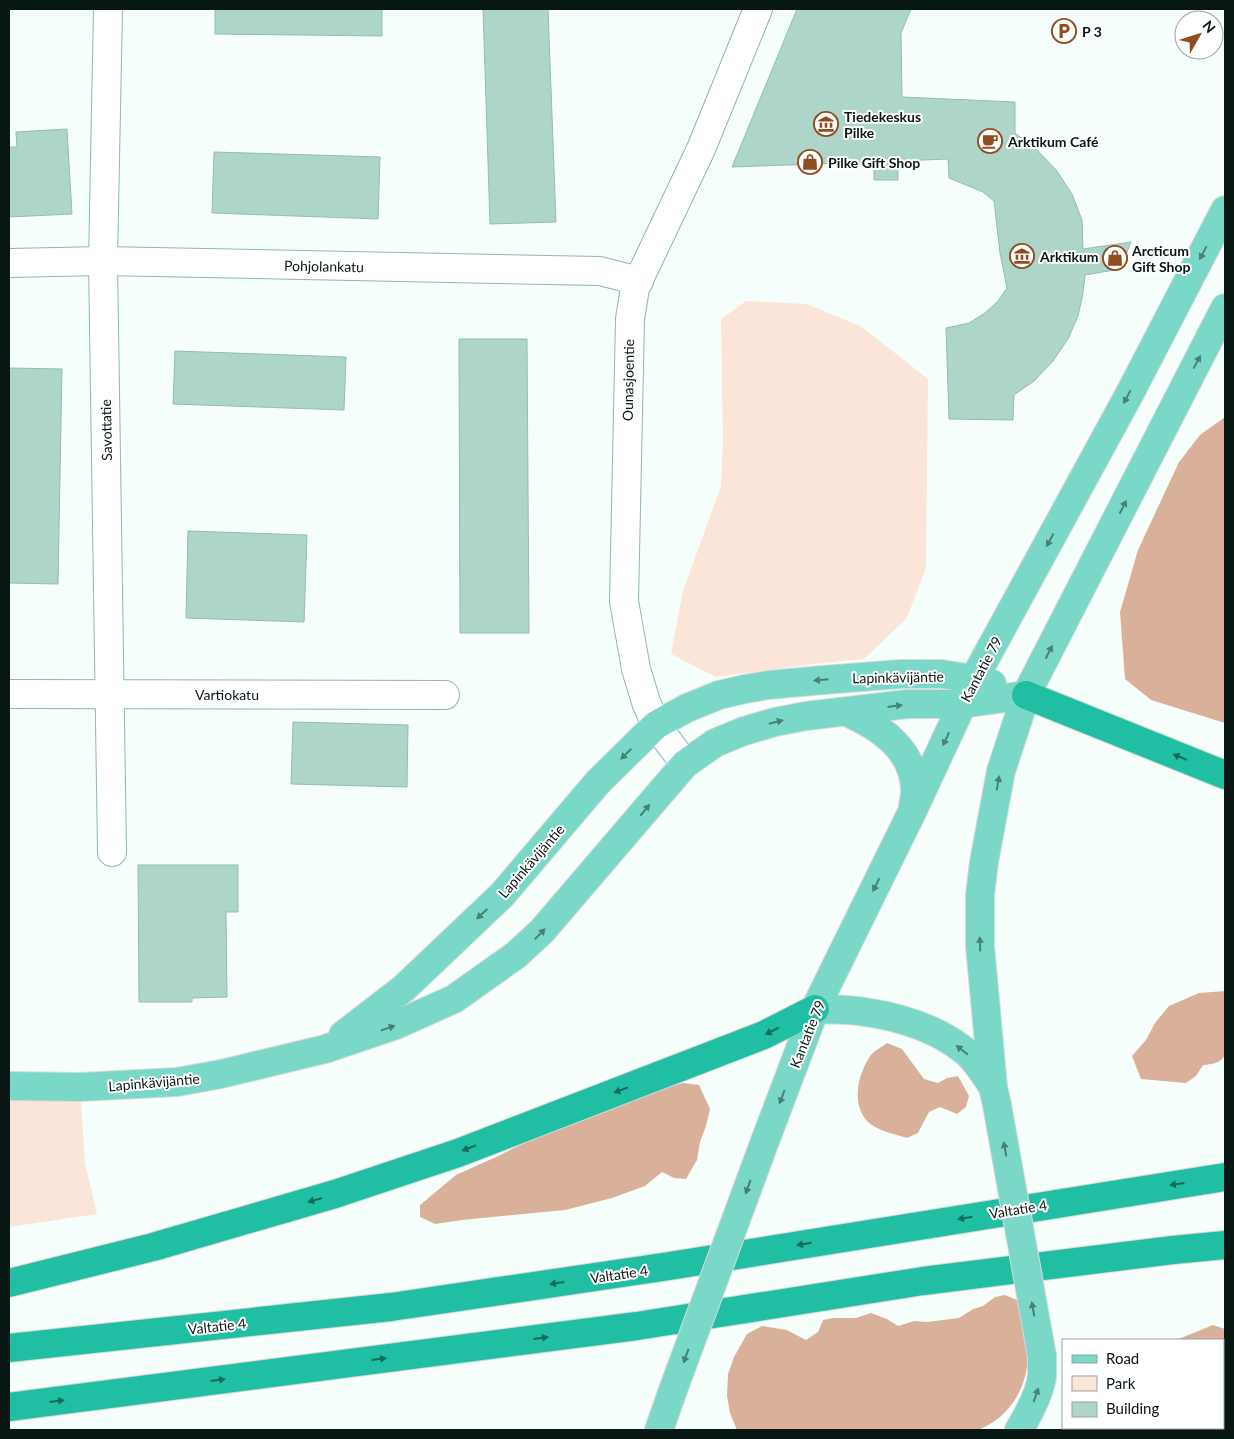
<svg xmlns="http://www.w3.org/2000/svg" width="1234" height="1439" viewBox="0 0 1234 1439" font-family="Lato,sans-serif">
	<rect width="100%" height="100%" fill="#f6fefb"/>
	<g fill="#fbe5d8">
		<polygon points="746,301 807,304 862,327 928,379 926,568 907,618 864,659 813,664 716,677 671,654 683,591 721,486 723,439 721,319"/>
		<polygon points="80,1087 85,1163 97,1214 9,1227 9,1089"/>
	</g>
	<g fill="#d9b19a">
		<polygon points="1225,417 1225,723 1151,700 1125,679 1120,612 1138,550 1179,462 1200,435"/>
		<path d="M1225,991v64c-5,9 -13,9 -22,10l-7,11 -10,7 -45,-4 -9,-23 14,-16 9,-17 14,-17 30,-13z"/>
		<path d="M887,1043l15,6 22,30 14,4 9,-5 11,-2 11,20 -3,11 -9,7 -17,-7 -11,5 -11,21 -11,5c-13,-4 -30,-7 -40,-17 -16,-18 -9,-48 4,-66 4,-5 11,-8 16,-12z"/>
		<polygon points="683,1083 699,1085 710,1109 706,1126 700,1142 697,1160 686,1179 674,1178 662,1172 645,1186 612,1198 565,1210 462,1220 435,1224 420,1217 420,1205 456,1175 496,1157 524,1143 567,1123 659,1089"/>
		<path d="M1005,1295l12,5c16,40 18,87 -18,118 -6,5 -14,8 -20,12h-242l-7,-17 -3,-17 1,-22 6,-17 13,-23 15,-8 25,4 19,10 12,-8 5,-12 10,-2h23l15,-5 16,6 11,7 16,-5 13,1 32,-4 14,-9 10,-3 12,-9z"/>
		<polygon points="1213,1325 1225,1329 1225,1376 1223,1375 1223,1340 1176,1340"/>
	</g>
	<g fill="#aed5ca" stroke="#95bcb1">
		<polygon points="215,9 382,9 382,36 215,34"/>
		<polygon points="483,9 548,9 556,222 490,224"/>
		<polygon points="797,9 911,9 901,33 902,97 1015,102 1015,133 1037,150 1057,171 1072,194 1082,220 1083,249 1131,242 1120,269 1085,275 1083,293 1078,316 1068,339 1053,361 1034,381 1014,395 1013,420 949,419 946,328 969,323 985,313 998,301 1007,288 1000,253 994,201 983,192 949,178 948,159 898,161 898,180 874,180 874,162 732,167"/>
		<polygon points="67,129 72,214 9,217 9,147 17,147 16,132"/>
		<polygon points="214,152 380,157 378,219 212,213"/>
		<polygon points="459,339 527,339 529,633 460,633"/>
		<polygon points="175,351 346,357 344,410 173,404"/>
		<polygon points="9,368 62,369 58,584 9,583"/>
		<polygon points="188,531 307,535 304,622 186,618"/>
		<polygon points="293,722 408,725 407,787 291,784"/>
		<polygon points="138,865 238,865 238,912 226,912 227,997 192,998 192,1002 139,1002"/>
	</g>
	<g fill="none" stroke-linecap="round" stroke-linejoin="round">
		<defs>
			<g id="minor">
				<polyline points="108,9 103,261 112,852"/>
				<polyline points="9,263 103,261 600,271 639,281"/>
				<polyline points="9,694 445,695"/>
				<polyline points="685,764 656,725 646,702 636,669 624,601 630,319 635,288 701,149 758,9"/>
			</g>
			<g id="major">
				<path d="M847,712c33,15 67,37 68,78 0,5 -1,11 -2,16"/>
				<path d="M815,1009c17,1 34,0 50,3 35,5 72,17 100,39 11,9 20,24 28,36"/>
				<polyline points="343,1035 404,988 502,895 598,782 656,725 687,708 719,695 745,689 768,685 823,680 901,674 941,674 974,679 992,684"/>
				<polyline points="9,1086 80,1087 177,1082 221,1074 325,1049 396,1025 454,999 516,955 542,931 685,764 715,743 744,731 775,722 806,716 907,704 962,704 1026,695"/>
				<polyline points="997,1105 993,1087 980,946 980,895 984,862 1001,771 1026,695 1225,308"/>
				<polyline points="765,1141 815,1009 913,810 974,679 1130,393 1225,210"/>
				<polyline points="659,1430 673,1390"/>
				<path d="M1019,1430c9,-15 21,-36 23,-54 0,-6 0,-13 0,-20"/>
			</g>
			<g id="highway">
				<polyline points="1026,695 1225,775"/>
				<polyline points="9,1283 153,1247 335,1194 458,1153 764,1035 815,1009"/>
				<polyline points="9,1348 391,1307 663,1267 1225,1177"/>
				<polyline points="9,1407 637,1326 923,1281 1173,1250 1225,1245"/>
			</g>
		</defs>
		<use href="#minor" stroke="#90b6ac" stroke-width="30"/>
		<use href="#major" stroke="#d7dad9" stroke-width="30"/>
		<use href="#highway" stroke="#d7dad9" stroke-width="30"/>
		<use href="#minor" stroke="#fff" stroke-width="28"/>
		<use href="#major" stroke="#79d8c8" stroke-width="28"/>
		<use href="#highway" stroke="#20bea3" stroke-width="28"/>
		<defs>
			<g id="major-bridge">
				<polyline points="997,1105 1042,1356"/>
				<polyline points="673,1390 765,1141"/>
			</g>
		</defs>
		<use href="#major-bridge" stroke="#d7dad9" stroke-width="30" stroke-linecap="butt"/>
		<use href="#major-bridge" stroke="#79d8c8" stroke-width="28"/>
	</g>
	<defs><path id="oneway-solid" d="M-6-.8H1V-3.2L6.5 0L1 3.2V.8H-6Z" transform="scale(1.25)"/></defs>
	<g fill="#468177">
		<use href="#oneway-solid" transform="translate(1203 253) rotate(118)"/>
		<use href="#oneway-solid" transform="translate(1197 362) rotate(-62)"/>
		<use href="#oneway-solid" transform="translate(1127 397) rotate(118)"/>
		<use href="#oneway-solid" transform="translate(1123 507) rotate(-63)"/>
		<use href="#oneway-solid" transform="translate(1050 540) rotate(118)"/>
		<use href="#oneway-solid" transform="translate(1049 652) rotate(-63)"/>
		<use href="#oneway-solid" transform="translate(821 680) rotate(175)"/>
		<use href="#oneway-solid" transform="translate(895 706) rotate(-7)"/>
		<use href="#oneway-solid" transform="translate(776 722) rotate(-14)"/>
		<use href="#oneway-solid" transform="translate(946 739) rotate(115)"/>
		<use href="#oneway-solid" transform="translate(626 754) rotate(136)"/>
		<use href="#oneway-solid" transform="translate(998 783) rotate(-80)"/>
		<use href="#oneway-solid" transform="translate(645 810) rotate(-50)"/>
		<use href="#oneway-solid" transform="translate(876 885) rotate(116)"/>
		<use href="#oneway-solid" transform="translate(482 914) rotate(137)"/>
		<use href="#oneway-solid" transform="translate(540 934) rotate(-46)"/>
		<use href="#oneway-solid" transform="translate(980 944) rotate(-92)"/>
		<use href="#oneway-solid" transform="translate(388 1028) rotate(-19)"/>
		<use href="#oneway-solid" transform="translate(962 1050) rotate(-142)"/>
		<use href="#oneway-solid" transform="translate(782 1097) rotate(111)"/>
		<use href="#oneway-solid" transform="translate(1005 1149) rotate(-100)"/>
		<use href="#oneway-solid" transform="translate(748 1187) rotate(110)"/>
		<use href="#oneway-solid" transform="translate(1033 1309) rotate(-100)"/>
		<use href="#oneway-solid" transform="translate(686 1356) rotate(110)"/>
		<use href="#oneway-solid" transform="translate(1036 1395) rotate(-71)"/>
	</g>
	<g fill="#146a5b">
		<use href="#oneway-solid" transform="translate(1180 757) rotate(-158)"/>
		<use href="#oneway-solid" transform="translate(772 1031) rotate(153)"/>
		<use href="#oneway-solid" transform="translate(621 1090) rotate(159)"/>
		<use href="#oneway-solid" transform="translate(469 1148) rotate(159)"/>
		<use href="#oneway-solid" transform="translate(1177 1184) rotate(172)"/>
		<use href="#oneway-solid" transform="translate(315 1200) rotate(164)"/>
		<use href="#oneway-solid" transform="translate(965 1218) rotate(171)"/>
		<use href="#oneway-solid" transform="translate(804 1244) rotate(171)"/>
		<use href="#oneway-solid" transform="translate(557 1283) rotate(172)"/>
		<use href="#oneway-solid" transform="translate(541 1338) rotate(-7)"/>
		<use href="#oneway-solid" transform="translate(379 1359) rotate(-7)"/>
		<use href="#oneway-solid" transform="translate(218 1380) rotate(-7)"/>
		<use href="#oneway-solid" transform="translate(57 1401) rotate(-7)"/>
	</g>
	<defs>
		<symbol id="parking-ring" viewBox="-11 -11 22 22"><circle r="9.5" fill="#fff" stroke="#904c1e" stroke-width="1.5"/><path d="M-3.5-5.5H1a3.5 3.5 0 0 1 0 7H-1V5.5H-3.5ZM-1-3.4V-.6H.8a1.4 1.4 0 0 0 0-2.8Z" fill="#904c1e"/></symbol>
		<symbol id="museum-ring" viewBox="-11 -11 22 22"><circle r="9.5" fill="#fff" stroke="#904c1e" stroke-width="1.5"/><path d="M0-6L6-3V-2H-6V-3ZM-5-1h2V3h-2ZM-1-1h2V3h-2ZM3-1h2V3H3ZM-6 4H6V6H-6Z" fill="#904c1e"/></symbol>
		<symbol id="cafe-ring" viewBox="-11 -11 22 22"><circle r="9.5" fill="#fff" stroke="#904c1e" stroke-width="1.5"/><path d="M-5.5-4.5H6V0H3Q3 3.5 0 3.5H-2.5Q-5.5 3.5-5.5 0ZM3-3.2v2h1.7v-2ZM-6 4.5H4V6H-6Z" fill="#904c1e"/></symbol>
		<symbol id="shop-ring" viewBox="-11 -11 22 22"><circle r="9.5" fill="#fff" stroke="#904c1e" stroke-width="1.5"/><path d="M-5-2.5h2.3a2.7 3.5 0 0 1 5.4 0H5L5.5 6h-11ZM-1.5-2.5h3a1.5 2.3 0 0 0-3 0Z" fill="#904c1e"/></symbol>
	</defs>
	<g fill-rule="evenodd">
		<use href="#parking-ring" x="1050" y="17" width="28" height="28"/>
		<use href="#museum-ring" x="812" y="110" width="28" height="28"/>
		<use href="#cafe-ring" x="976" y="127" width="28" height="28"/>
		<use href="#shop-ring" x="796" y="148" width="28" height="28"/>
		<use href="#museum-ring" x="1008" y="242" width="28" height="28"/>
		<use href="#shop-ring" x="1101" y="244" width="28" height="28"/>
	</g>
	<g text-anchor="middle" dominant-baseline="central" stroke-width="4" stroke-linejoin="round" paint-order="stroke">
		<g font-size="14" font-weight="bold" fill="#081713" stroke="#fff" text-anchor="start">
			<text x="1082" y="31">P 3</text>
			<text x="844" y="116">Tiedekeskus<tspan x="844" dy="16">Pilke</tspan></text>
			<text x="1008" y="141">Arktikum Café</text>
			<text x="828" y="162">Pilke Gift Shop</text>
			<text x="1132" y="250">Arcticum<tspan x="1132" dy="16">Gift Shop</tspan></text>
			<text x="1040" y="256">Arktikum</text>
		</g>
		<g font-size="14" fill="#081713" stroke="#fff">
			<text transform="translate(324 266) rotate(1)">Pohjolankatu</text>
			<text transform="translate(628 380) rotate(-89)">Ounasjoentie</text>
			<text transform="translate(106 430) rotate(-91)">Savottatie</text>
			<text transform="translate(981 669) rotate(-62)">Kantatie 79</text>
			<text transform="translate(898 677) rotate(-1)">Lapinkävijäntie</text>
			<text x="227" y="694">Vartiokatu</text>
			<text transform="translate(531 861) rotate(-49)">Lapinkävijäntie</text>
			<text transform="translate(807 1034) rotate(-68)">Kantatie 79</text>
			<text transform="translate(154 1082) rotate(-5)">Lapinkävijäntie</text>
			<text transform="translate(1018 1209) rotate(-9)">Valtatie 4</text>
			<text transform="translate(619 1274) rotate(-8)">Valtatie 4</text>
			<text transform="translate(217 1326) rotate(-6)">Valtatie 4</text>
		</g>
	</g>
	<rect width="1234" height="1439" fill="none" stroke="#081713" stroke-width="20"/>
	<rect x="1062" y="1339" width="162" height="90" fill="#ffffff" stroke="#9ca2a1"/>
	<rect x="1072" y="1355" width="25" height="8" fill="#79d8c8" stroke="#9ca2a1"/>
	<text x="1106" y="1364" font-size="15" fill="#081713">Road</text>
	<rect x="1072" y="1376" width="25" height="15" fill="#fbe5d8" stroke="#9ca2a1"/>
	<text x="1106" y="1389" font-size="15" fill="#081713">Park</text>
	<rect x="1072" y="1402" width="25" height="15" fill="#aed5ca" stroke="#9ca2a1"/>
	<text x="1106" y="1414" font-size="15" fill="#081713">Building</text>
	<g transform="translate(1199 35) rotate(51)"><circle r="24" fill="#ffffff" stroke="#9ca2a1"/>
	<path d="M0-4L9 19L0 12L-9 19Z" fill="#904c1e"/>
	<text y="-8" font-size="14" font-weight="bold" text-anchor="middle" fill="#081713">N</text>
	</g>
</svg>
